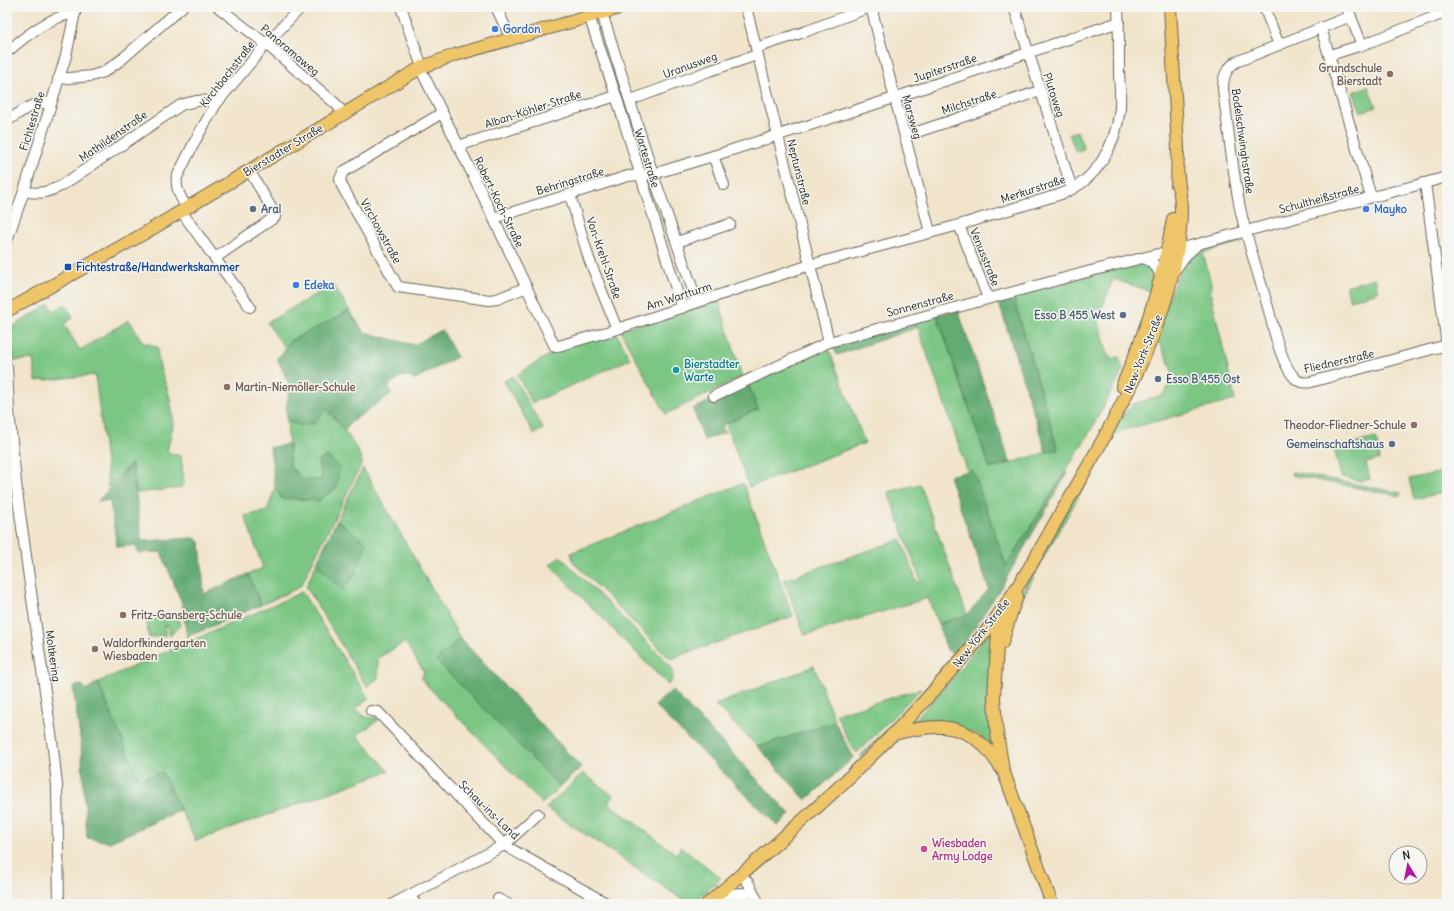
<svg xmlns="http://www.w3.org/2000/svg" width="1454" height="911" viewBox="0 0 1454 911" font-family="Delius,sans-serif">
	<rect width="100%" height="100%" fill="#f6f6f2"/>
	<filter id="ink" filterUnits="userSpaceOnUse"><feTurbulence type="fractalNoise" baseFrequency=".025" numOctaves="2"/><feDisplacementMap in="SourceGraphic" scale="8" xChannelSelector="R" yChannelSelector="G"/><feConvolveMatrix kernelMatrix="1 2 1 2 8 2 1 2 1" color-interpolation-filters="sRGB"/></filter>
	<filter id="wash" filterUnits="userSpaceOnUse"><feTurbulence type="fractalNoise" baseFrequency=".012" numOctaves="4" result="noise"/><feDisplacementMap in="SourceGraphic" scale="16" xChannelSelector="R" yChannelSelector="G"/><feGaussianBlur stdDeviation="0.9" result="paint"/><feColorMatrix in="noise" values="0 0 0 0 0 0 0 0 0 0 0 0 0 0 0 0 0 1.4 0 .05"/><feComposite in="paint" operator="in"/></filter>
	<g filter="url(#wash)">
		<rect width="100%" height="100%" fill="#f1e4cb"/>
		<g fill="#7bc684" stroke="#4c7150">
			<polygon points="1368,86 1376,107 1361,112 1353,92"/>
			<polygon points="1077,131 1084,149 1076,152 1069,134"/>
			<path d="M1233,238l5,1 3,3 -38,11 9,34 -2,3 25,110 -114,31 -6,3 -69,119 -25,48 -4,2 11,-24 90,-160 15,-15 30,-9 4,-5 6,-15 -5,-15 -12,-24c7,-20 19,-62 32,-77 11,-12 30,-17 45,-21z"/>
			<path d="M1137,263c9,0 13,3 18,11l-5,17 -37,-12 -11,29 -7,1 14,49 10,-1 4,13 -36,67 -81,130 -33,-96 -5,1 -52,-150 21,-7 53,154 67,-20 -44,-153z"/>
			<polygon points="1375,278 1378,292 1350,300 1346,286"/>
			<polygon points="333,284 349,310 336,318 290,341 286,349 267,323"/>
			<polygon points="718,298 742,377 666,414 620,330"/>
			<path d="M49,304l5,7 11,-7 8,14 -9,6 16,26 49,-30 15,24 3,-1 11,5c-1,15 4,26 9,40 3,9 5,21 6,30 1,9 -4,24 -6,34l14,4 3,28 -4,4 -43,5 -5,-30 -24,25 -2,-26 -11,-87 -59,6 -3,-22 -19,2 -5,-27 2,-6z"/>
			<polygon points="615,331 630,359 532,403 517,375 557,350"/>
			<polygon points="828,347 865,443 749,487 726,424 758,409 748,384"/>
			<polygon points="513,376 543,429 534,434 504,381"/>
			<path d="M326,407c10,13 34,41 36,56l-62,124 -39,18 -13,-31 15,-6 -18,-52 22,-5 8,-23 8,12 6,-2 28,3 5,-21h-18l-14,-13 -3,-47 12,5z"/>
			<polygon points="1376,438 1380,459 1366,463 1370,479 1361,481 1341,477 1334,448"/>
			<polygon points="363,468 460,638 437,660 560,787 542,804 421,679 424,672 405,642 378,658 378,678 367,687 306,587 316,564 342,590 367,543 337,520"/>
			<polygon points="1292,472 1401,493 1400,496 1291,475"/>
			<polygon points="1442,472 1446,492 1414,499 1409,479"/>
			<polygon points="743,483 793,616 670,659 574,563 571,553"/>
			<polygon points="920,484 967,615 938,624 928,598 805,635 784,580 901,539 917,582 921,581 888,492"/>
			<path d="M560,556l111,110c3,9 3,13 -3,19l-118,-120z"/>
			<path d="M302,592l67,107 -13,9c9,11 13,11 27,9l-26,18 32,36 -193,70 -34,-69 -23,8 -41,-98z"/>
			<polygon points="164,617 168,619 178,618 180,626 170,636 168,625 164,626 166,635 149,638 146,619"/>
			<polygon points="995,624 995,749 977,733 909,726 953,678"/>
			<polygon points="814,666 835,722 758,747 715,705"/>
			<polygon points="921,689 857,753 851,746 836,714"/>
			<polygon points="583,773 614,796 608,803 676,854 681,847 721,878 692,904 685,904 682,899 546,808"/>
		</g>
		<g fill="#64ab72" stroke="#406447">
			<polygon points="1013,296 1058,450 1046,452 998,300"/>
			<polygon points="349,310 364,332 414,345 442,330 457,357 413,380 408,376 401,377 389,385 391,394 352,421 344,430 326,408 316,423 299,425 287,420 286,409 290,386 277,358 283,353 290,341 336,318"/>
			<polygon points="958,310 1010,462 990,469 937,315"/>
			<polygon points="916,322 918,327 837,355 833,346"/>
			<polygon points="748,384 758,409 722,425 725,433 704,440 693,409"/>
			<polygon points="285,445 289,445 290,467 304,480 322,480 318,461 327,456 340,467 336,488 318,501 289,498 283,500 275,488 270,447"/>
			<polygon points="132,464 142,541 194,538 200,542 204,594 248,574 261,605 187,637 182,603 161,552 138,553 136,545 117,547 110,501 98,501"/>
			<polygon points="973,470 1006,566 1066,472 1067,474 1003,584 957,655 928,691 861,758 861,755 890,727 926,689 953,654 947,650 938,624 967,615 989,589 949,476"/>
			<polygon points="337,520 367,543 354,576 342,590 316,564"/>
			<polygon points="460,638 581,767 560,787 436,660"/>
			<polygon points="98,682 139,780 162,772 181,810 110,842 87,838 81,744 73,687 82,685 86,690"/>
			<polygon points="672,690 790,814 778,826 655,706"/>
			<polygon points="835,722 848,748 854,757 806,800 758,747"/>
		</g>
	</g>
	<g filter="url(#ink)">
		<g fill="none" stroke-linecap="round" stroke-linejoin="round">
			<defs>
				<g id="minor">
					<polyline points="218,7 266,44 336,104 344,114"/>
					<polyline points="401,7 422,67"/>
					<polyline points="496,7 511,39"/>
					<polyline points="593,7 596,15"/>
					<polyline points="746,7 829,342"/>
					<polyline points="871,7 930,232"/>
					<polyline points="1014,7 1072,189"/>
					<polyline points="1264,7 1279,45"/>
					<polyline points="1347,7 1362,45"/>
					<polyline points="602,13 653,174 697,302"/>
					<polyline points="589,16 616,96 682,308"/>
					<path d="M1351,16l-115,46c-10,7 -13,14 -13,27 5,38 9,76 16,114 7,36 20,72 30,108 4,17 13,55 26,67 4,5 10,5 16,4l136,-37"/>
					<polyline points="1321,28 1371,197"/>
					<polyline points="756,48 807,31 870,7"/>
					<path d="M7,52c16,-14 45,-38 68,-38"/>
					<polyline points="1330,55 1362,45 1447,12"/>
					<path d="M420,68l51,103 84,176 62,-18 193,-64 149,-40 102,-31c36,-13 55,-49 59,-86 1,-13 -1,-27 -1,-40 0,-20 0,-41 -1,-61"/>
					<polyline points="58,79 91,76 104,72 121,60 182,7"/>
					<polyline points="631,100 709,71 757,55"/>
					<polyline points="442,113 343,172 340,179 342,186 398,287 489,300 497,299 527,287"/>
					<path d="M7,121c14,-9 26,-20 43,-18"/>
					<polyline points="905,136 1040,91"/>
					<polyline points="458,146 616,96"/>
					<polyline points="713,156 724,185"/>
					<polyline points="1425,183 1447,345"/>
					<path d="M24,191c15,4 24,1 37,-5l120,-81c13,-4 23,-7 35,-1"/>
					<polyline points="570,195 589,259 617,329"/>
					<path d="M187,208c-6,-10 -12,-19 -10,-31l19,-38 20,-35 50,-60 35,-37"/>
					<polyline points="181,211 250,307"/>
					<polyline points="494,218 628,176 653,174 713,156 894,98 1119,22"/>
					<polyline points="959,225 988,298"/>
					<polyline points="7,240 24,191 66,56 76,7"/>
					<polyline points="677,242 730,224"/>
					<polyline points="215,258 275,217 275,214 249,170"/>
					<path d="M1142,258c11,3 15,8 19,19"/>
					<polyline points="1174,271 1186,255 1196,246"/>
					<polyline points="7,367 9,411 17,492 53,748 57,785 59,904"/>
					<polyline points="714,396 829,342 1087,272 1198,244 1447,177"/>
					<polyline points="371,711 378,712 504,845 608,904"/>
					<polyline points="741,874 749,884 759,904"/>
					<polyline points="409,896 416,904"/>
					<polyline points="716,898 726,894 746,893"/>
					<polyline points="498,899 508,904"/>
					<polyline points="393,904 504,845 538,814"/>
				</g>
				<g id="major">
					<polyline points="1170,7 1178,148 1177,185"/>
					<polyline points="7,311 145,233 422,67 455,55 623,7"/>
					<path d="M1122,386c25,-55 41,-108 51,-167"/>
					<polyline points="999,613 994,697 996,727 1003,770 1052,904"/>
					<polyline points="1002,643 1012,610 1017,596"/>
					<path d="M894,734c34,-9 65,-14 92,14 6,6 10,13 15,20"/>
					<path d="M707,904c87,-75 175,-151 249,-239 15,-16 31,-33 43,-51 23,-32 42,-66 61,-100 16,-27 32,-54 47,-82 35,-65 74,-147 74,-223 0,-11 -2,-21 -3,-32"/>
				</g>
			</defs>
			<use href="#minor" stroke="#676259" stroke-width="12"/>
			<use href="#major" stroke="#676259" stroke-width="14"/>
			<use href="#minor" stroke="#fff" stroke-width="10"/>
			<use href="#major" stroke="#eec569" stroke-width="12"/>
		</g>
	</g>
	<g fill="#3f7fe0" stroke="#f6f6f2" stroke-width="1.5">
		<circle cx="495" cy="29" r="4"/>
		<circle cx="1366" cy="209" r="4"/>
		<circle cx="296" cy="285" r="4"/>
	</g>
	<g fill="#8d6e63" stroke="#f6f6f2" stroke-width="1.5">
		<circle cx="1390" cy="74" r="4"/>
		<circle cx="227" cy="387" r="4"/>
		<circle cx="1414" cy="425" r="4"/>
		<circle cx="123" cy="615" r="4"/>
		<circle cx="95" cy="649" r="4"/>
	</g>
	<g fill="#5c6f8a" stroke="#f6f6f2" stroke-width="1.5">
		<circle cx="253" cy="209" r="4"/>
		<circle cx="1123" cy="315" r="4"/>
		<circle cx="1158" cy="379" r="4"/>
		<circle cx="1392" cy="444" r="4"/>
	</g>
	<rect fill="#1a4fb4" stroke="#f6f6f2" stroke-width="1.5" x="64" y="263" width="8" height="8" rx="2"/>
	<circle fill="#0f9aa8" stroke="#f6f6f2" stroke-width="1.5" cx="676" cy="370" r="4"/>
	<circle fill="#d1479c" stroke="#f6f6f2" stroke-width="1.5" cx="924" cy="849" r="4"/>
	<g text-anchor="middle" dominant-baseline="central" stroke-width="3" stroke-linejoin="round" paint-order="stroke">
		<g font-size="11" font-weight="bold" fill="#366cbe" stroke="#f6f6f2" text-anchor="start">
			<text x="503" y="29">Gordon</text>
			<text x="1374" y="209">Mayko</text>
			<text x="304" y="285">Edeka</text>
		</g>
		<g font-size="11" fill="#1c1c1c" stroke="#f6f6f2">
			<text transform="translate(290 50) rotate(40)">Panoramaweg</text>
			<text transform="translate(690 65) rotate(-20)">Uranusweg</text>
			<text transform="translate(945 68) rotate(-19)">Jupiterstraße</text>
			<text transform="translate(227 74) rotate(-52)">Kirchbachstraße</text>
			<text transform="translate(1054 95) rotate(72)">Plutoweg</text>
			<text transform="translate(969 102) rotate(-18)">Milchstraße</text>
			<text transform="translate(533 109) rotate(-18)">Alban-Köhler-Straße</text>
			<text transform="translate(912 117) rotate(74)">Marsweg</text>
			<text transform="translate(32 121) rotate(-73)">Fichtestraße</text>
			<text transform="translate(113 136) rotate(-35)">Mathildenstraße</text>
			<text transform="translate(1243 141) rotate(82)">Bodelschwinghstraße</text>
			<text transform="translate(283 150) rotate(-31)">Bierstadter Straße</text>
			<text transform="translate(647 158) rotate(73)">Wartestraße</text>
			<text transform="translate(799 172) rotate(76)">Neptunstraße</text>
			<text transform="translate(570 181) rotate(-17)">Behringstraße</text>
			<text transform="translate(1033 189) rotate(-18)">Merkurstraße</text>
			<text transform="translate(1319 199) rotate(-15)">Schultheißstraße</text>
			<text transform="translate(499 202) rotate(64)">Robert-Koch-Straße</text>
			<text transform="translate(381 231) rotate(61)">Virchowstraße</text>
			<text transform="translate(985 257) rotate(68)">Venusstraße</text>
			<text transform="translate(604 258) rotate(71)">Von-Krehl-Straße</text>
			<text transform="translate(679 296) rotate(-18)">Am Wartturm</text>
			<text transform="translate(920 304) rotate(-15)">Sonnenstraße</text>
			<text transform="translate(1143 354) rotate(-68)">New-York-Straße</text>
			<text transform="translate(1339 361) rotate(-13)">Fliednerstraße</text>
			<text transform="translate(981 633) rotate(-52)">New-York-Straße</text>
			<text transform="translate(53 656) rotate(82)">Moltkering</text>
			<text transform="translate(489 810) rotate(44)">Schau-ins-Land</text>
		</g>
		<g font-size="11" font-weight="bold" fill="#785e54" stroke="#f6f6f2" text-anchor="start">
			<text x="1382" y="68" text-anchor="end">Grundschule<tspan x="1382" dy="13">Bierstadt</tspan></text>
			<text x="235" y="387">Martin-Niemöller-Schule</text>
			<text x="1406" y="425" text-anchor="end">Theodor-Fliedner-Schule</text>
			<text x="131" y="615">Fritz-Gansberg-Schule</text>
			<text x="103" y="643">Waldorfkindergarten<tspan x="103" dy="13">Wiesbaden</tspan></text>
		</g>
		<g font-size="11" font-weight="bold" fill="#4e5e75" stroke="#f6f6f2" text-anchor="start">
			<text x="261" y="209">Aral</text>
			<text x="1115" y="315" text-anchor="end">Esso B 455 West</text>
			<text x="1166" y="379">Esso B 455 Ost</text>
			<text x="1384" y="444" text-anchor="end">Gemeinschaftshaus</text>
		</g>
		<g font-size="11" font-weight="bold" fill="#164399" stroke="#f6f6f2" text-anchor="start">
			<text x="76" y="267">Fichtestraße/Handwerkskammer</text>
		</g>
		<g font-size="11" font-weight="bold" fill="#0d838f" stroke="#f6f6f2" text-anchor="start">
			<text x="684" y="364">Bierstadter<tspan x="684" dy="13">Warte</tspan></text>
		</g>
		<g font-size="11" font-weight="bold" fill="#b23c85" stroke="#f6f6f2" text-anchor="start">
			<text x="932" y="843">Wiesbaden<tspan x="932" dy="13">Army Lodge</tspan></text>
		</g>
	</g>
	<rect width="1454" height="911" fill="none" stroke="#f6f6f2" stroke-width="24"/>
	<g transform="translate(1408 865) rotate(350)"><circle r="19" fill="#f6f6f2" stroke="#9f9f9c"/>
	<path d="M0-3L7 15L0 10L-7 15Z" fill="#b5179e"/>
	<text y="-6" font-size="11" font-weight="bold" text-anchor="middle" fill="#1c1c1c">N</text>
	</g>
</svg>
